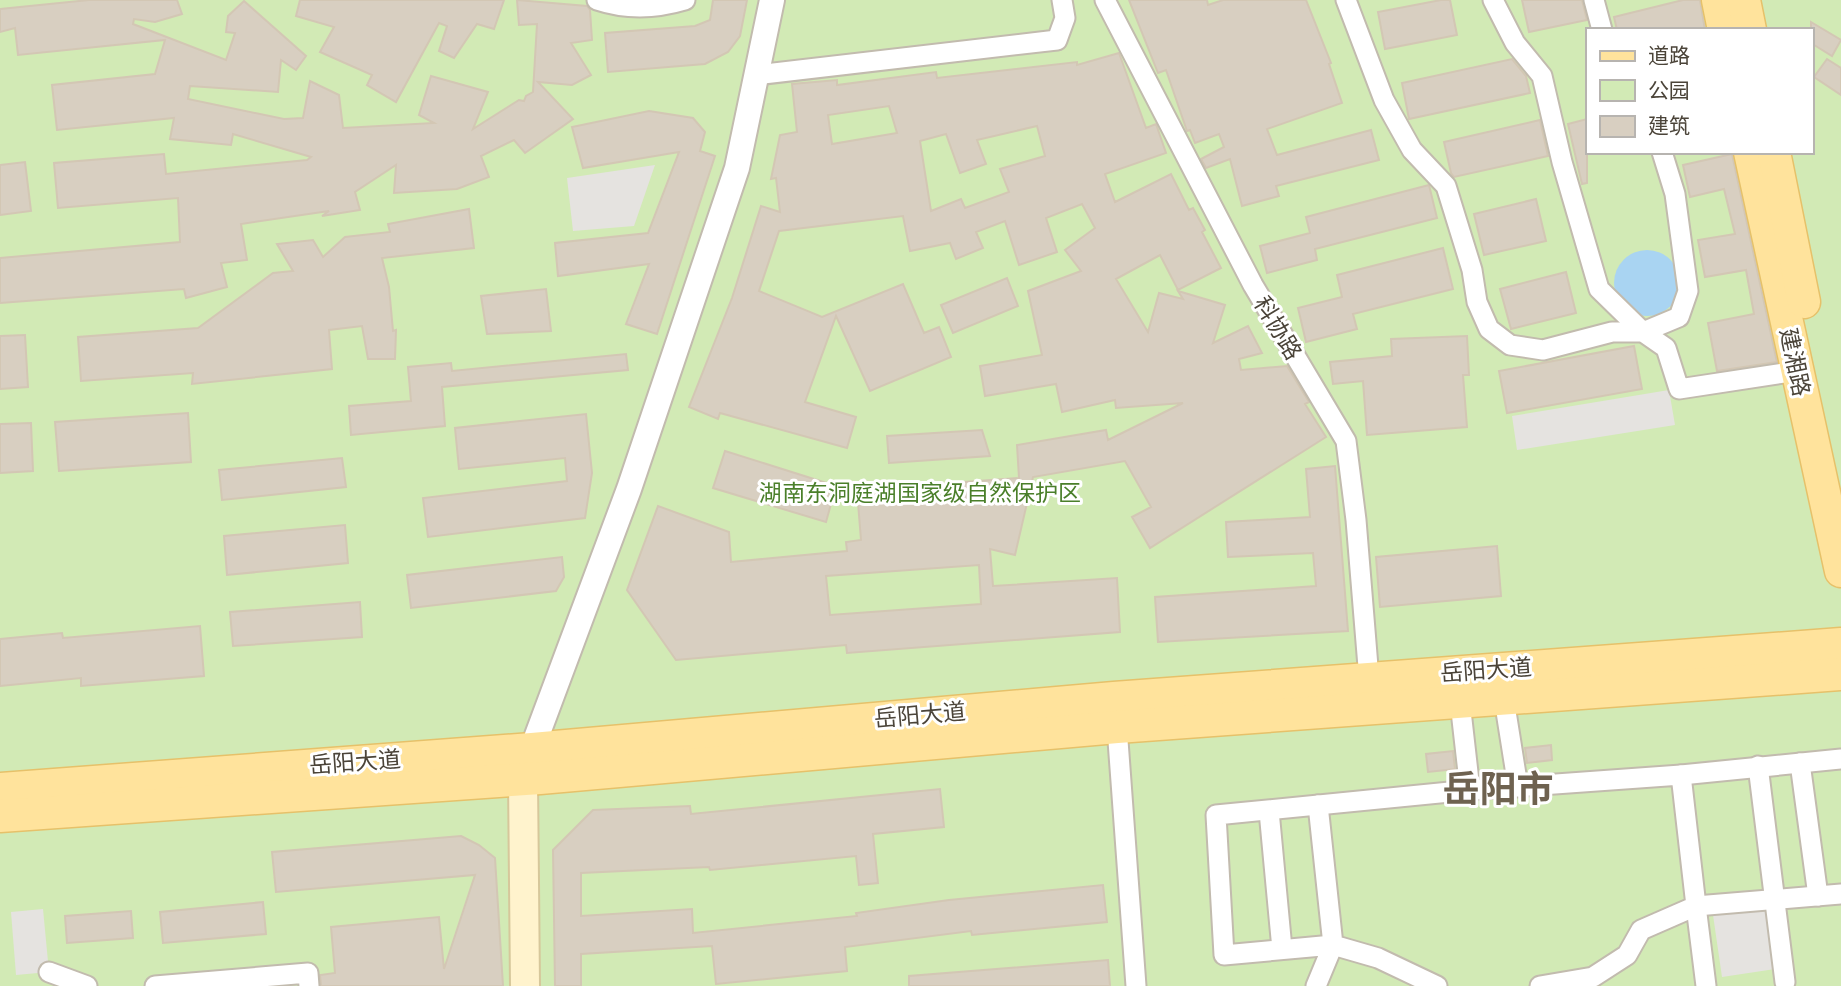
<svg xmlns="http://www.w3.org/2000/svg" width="1841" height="986" viewBox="0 0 1841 986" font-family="'DejaVu Sans','Noto Sans SC',sans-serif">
	<rect width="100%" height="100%" fill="#f6f3ec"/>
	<path fill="#d2eab5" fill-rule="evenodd" d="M0,0h1841v986h-1841zM1587,30h224v122h-224z"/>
	<g fill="#e5e3e0">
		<polygon points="655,165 634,226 573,231 567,178"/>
		<polygon points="1669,390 1675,425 1517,450 1512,416"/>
		<polygon points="1766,908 1775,969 1722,977 1713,915"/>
		<polygon points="43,909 49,972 16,975 11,912"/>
	</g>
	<circle fill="#a9d4f2" cx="1647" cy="283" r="33"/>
	<g fill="#d8cfc1" stroke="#d3c7b4" stroke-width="2" fill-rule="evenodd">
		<polygon points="89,0 177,0 182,14 155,22 134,19 133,24 226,60 235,33 226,32 228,16 244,1 306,56 296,70 281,60 278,92 190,86 188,99 284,119 303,118 310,81 339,95 343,128 434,123 419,115 431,76 488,92 473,129 519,100 524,101 526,96 533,92 537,24 519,25 517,0 587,6 590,10 592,40 571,43 591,75 572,85 538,82 573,119 525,153 514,140 481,156 489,177 457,189 394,193 396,165 355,192 360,210 322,216 329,211 241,224 247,260 221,263 227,287 186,298 184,289 0,303 0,258 180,242 178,198 58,208 54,163 164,154 166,174 307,160 311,157 233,134 231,145 170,139 174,118 57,130 52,85 155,74 165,40 18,55 15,28 0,32 0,9"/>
		<polygon points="300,0 504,0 494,29 477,24 454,58 439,51 447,26 439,23 396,102 367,85 372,75 320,52 334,27 296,16"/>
		<polygon points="713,0 747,0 740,36 728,52 705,64 608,72 605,33 695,26 710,20"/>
		<polygon points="1129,0 1207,0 1208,5 1223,0 1306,0 1331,63 1329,64 1342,103 1267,129 1277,155 1371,130 1379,160 1276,186 1279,196 1242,206 1230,159 1206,168 1201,159 1224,147 1219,134 1195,143 1190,130 1187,131 1166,70 1158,73"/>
		<polygon points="1441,0 1450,0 1457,35 1385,49 1378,12"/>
		<polygon points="1522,0 1582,0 1587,20 1529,32"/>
		<polygon points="1683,0 1700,0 1705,30 1617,30 1614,17"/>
		<polygon points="1811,22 1841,40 1832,56 1811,43"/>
		<path d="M1119,53l27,75 10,-4 10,29 -61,21 10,28 56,-28 18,36 4,-2 12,22 -3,2 19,36 -43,22 -18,-35 -44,24 32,53 11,-39 24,6 -5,-8 47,14 -12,38 35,-17 14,27 -23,6 2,11 46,-4 22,36 -4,2 21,33 -176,111 -18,-31 19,-10 -26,-46 -92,16 -18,78 -25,-6 3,37 124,-8 3,54 -273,21 -1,-8 -170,15 -49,-70 31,-84 71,26 2,30 116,-11 -1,-9 15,-2 -4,-50 162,-12 -2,-33 89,-15 2,10 75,-37 -67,5 -1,-8 -53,12 -6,-28 -71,12 -5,-30 62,-11 -14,-64 53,-20 -16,-21 30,-22 -13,-24 -36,14 11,34 -38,13 -14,-44 -29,11 7,16 -27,11 -6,-16 -40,8 -7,-35 -124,15 -20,60 63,26 81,-33 21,49 15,-6 12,30 -81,34 -34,-75 -31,86 51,15 -9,31 -127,-35 -2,6 -29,-12 43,-109 29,-92 19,6 -4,-34 -5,1 9,-44 17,-3 -5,-48 45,-4v5l99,-13 1,6 140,-16v3zM889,106l8,27 -65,11 -4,-29zM1037,126l8,30 -45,13 9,23 -44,16 -4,-9 -30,12 -11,-70 26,-7 14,39 26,-9 -9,-24zM979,565l2,39 -151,11 -4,-39z"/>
		<polygon points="1512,59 1526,76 1530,93 1409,119 1402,83"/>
		<polygon points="1827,59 1841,68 1841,95 1814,77"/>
		<polygon points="649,111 693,118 705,132 700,151 715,156 657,334 626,324 649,264 558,276 555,243 648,233 679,152 583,168 572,127"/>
		<polygon points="1587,119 1587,183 1582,184 1568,124"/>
		<polygon points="1540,120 1548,156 1454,177 1451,173 1444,142"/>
		<polygon points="1732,154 1777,362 1717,371 1708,323 1754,314 1746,270 1705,277 1698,240 1735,234 1724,189 1690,197 1683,165"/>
		<polygon points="25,162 31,211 0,215 0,165"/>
		<polygon points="1429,185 1437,218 1315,249 1317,260 1267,273 1260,246 1310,233 1306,217"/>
		<polygon points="1536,199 1546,241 1484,255 1474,214"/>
		<polygon points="469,209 474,248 382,258 389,287 393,331 396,330 395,359 368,359 362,326 329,330 332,369 192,384 193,373 81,381 78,337 198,328 273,273 293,271 277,244 313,240 323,257 345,237 390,232 388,224"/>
		<polygon points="1443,248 1453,289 1353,314 1357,329 1306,342 1298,308 1342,297 1337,275"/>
		<polygon points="1566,272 1576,313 1511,329 1500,289"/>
		<polygon points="1007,278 1018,306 953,333 941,305"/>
		<polygon points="546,289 551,331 487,334 481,296"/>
		<polygon points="25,335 28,387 0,389 0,336"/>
		<polygon points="1467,336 1469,375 1463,375 1467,427 1367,435 1363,381 1333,384 1330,362 1392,356 1391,339"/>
		<polygon points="1634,346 1642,389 1507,413 1499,371"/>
		<polygon points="626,354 628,370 442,387 445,426 351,435 349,406 411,401 408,367 451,363 452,371"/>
		<polygon points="188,413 191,462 59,471 55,422"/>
		<polygon points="586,414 592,473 585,518 428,537 423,498 567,481 565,458 459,469 455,428"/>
		<polygon points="31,423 33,471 0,473 0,424"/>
		<polygon points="982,430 990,456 889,463 887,436"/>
		<polygon points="725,451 836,486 826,522 713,488"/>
		<polygon points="342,458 346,487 222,500 219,470"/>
		<polygon points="1335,466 1348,631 1158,642 1155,597 1316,586 1313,553 1228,557 1226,522 1310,517 1306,469"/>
		<polygon points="345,525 348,563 227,575 224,536"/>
		<polygon points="1497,546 1501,596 1380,607 1376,557"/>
		<polygon points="562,557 564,577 556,591 411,608 407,575"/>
		<polygon points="360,602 362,637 233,646 230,612"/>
		<polygon points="200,626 204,676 81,686 81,678 0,686 0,639 62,633 63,638"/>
		<polygon points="1551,745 1552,760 1527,763 1525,748"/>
		<polygon points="1453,751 1455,769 1428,772 1426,754"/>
		<polygon points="940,789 944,827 873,834 878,883 859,885 856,856 710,870 709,867 581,873 581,916 692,909 693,933 857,916 856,913 949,900 1103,885 1107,922 972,935 971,931 845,947 847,971 716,984 712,946 581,954 581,986 555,986 553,850 593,810 690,806 691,814"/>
		<polygon points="461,836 479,845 495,858 503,986 321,986 320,975 335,973 331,927 439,917 444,969 475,875 276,892 272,852"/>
		<polygon points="263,902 266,934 163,943 160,912"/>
		<polygon points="131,911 133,938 67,943 65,916"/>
		<polygon points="1108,960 1110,986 909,986 909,976"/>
	</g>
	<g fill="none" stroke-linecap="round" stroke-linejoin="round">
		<defs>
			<g id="minor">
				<path d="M597,0c30,10 58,9 88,0"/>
				<polyline points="1105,0 1253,285 1346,441 1356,520 1369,679"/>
				<polyline points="1346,0 1384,100 1412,150 1446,186 1472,270 1477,302 1489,329 1510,345 1543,350 1612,332 1643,332 1666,348 1679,389 1797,371"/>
				<polyline points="1493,0 1515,43 1542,76 1562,162 1599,289 1643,332 1679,317 1688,291 1675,194 1662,152"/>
				<polyline points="1594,0 1602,30"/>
				<polyline points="756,75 1057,40 1065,18 1062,0"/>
				<polyline points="1504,699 1518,787"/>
				<polyline points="1460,702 1470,790 1681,775 1696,906 1641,930 1627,955 1593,977 1540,986"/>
				<polyline points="1117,727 1136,986"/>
				<polyline points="1800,763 1818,896"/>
				<polyline points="1758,766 1785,982"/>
				<polyline points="1681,775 1841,759"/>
				<polyline points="1318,805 1333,945 1378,958 1437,986"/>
				<polyline points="1269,811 1282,949"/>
				<polyline points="49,972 87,986"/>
				<polyline points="155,986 308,973 309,986"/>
				<polyline points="1316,986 1333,945 1224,955 1216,815 1470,790"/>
				<polyline points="1706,986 1696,906 1841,894"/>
			</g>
			<polyline id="tertiary" points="532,749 629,489 737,168 772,0"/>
			<polyline id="secondary" points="525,986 523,779 529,758"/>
			<g id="primary">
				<polyline points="1718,0 1724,30"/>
				<polyline points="1744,0 1750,30"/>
				<polyline points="1750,152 1841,571"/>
				<polyline points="1774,152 1804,302"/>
				<polyline points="0,789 532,749 1114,698 1841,644"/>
				<polyline points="0,816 540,778 1117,727 1841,674"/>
			</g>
		</defs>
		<use href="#minor" stroke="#c2bbae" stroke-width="23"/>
		<use href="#tertiary" stroke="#c2bbae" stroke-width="28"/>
		<use href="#secondary" stroke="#d6c79b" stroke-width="32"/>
		<use href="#primary" stroke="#e6c16a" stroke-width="35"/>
		<use href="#minor" stroke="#fff" stroke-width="19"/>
		<use href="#tertiary" stroke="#fff" stroke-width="24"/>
		<use href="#secondary" stroke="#fff3cd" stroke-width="28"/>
		<use href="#primary" stroke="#ffe39c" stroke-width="32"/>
	</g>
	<g text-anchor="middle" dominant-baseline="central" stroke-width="6" stroke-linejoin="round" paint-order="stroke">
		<g font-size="23" fill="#4b4439" stroke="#fff">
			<text transform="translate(1278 328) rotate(59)">科协路</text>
			<text transform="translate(1795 362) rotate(78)">建湘路</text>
			<text transform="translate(1486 670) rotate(-4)">岳阳大道</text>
			<text transform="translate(920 715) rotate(-5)">岳阳大道</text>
			<text transform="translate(355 762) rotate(-4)">岳阳大道</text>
		</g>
		<g font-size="23" fill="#4a7f2a" stroke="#fff">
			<text x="920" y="493">湖南东洞庭湖国家级自然保护区</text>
		</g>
		<g font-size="37" font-weight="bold" fill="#6e6250" stroke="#fff">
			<text x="1498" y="789">岳阳市</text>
		</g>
	</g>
	<rect x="1586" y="28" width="228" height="126" fill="#ffffff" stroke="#b7b4b0" stroke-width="2"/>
	<rect x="1600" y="51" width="35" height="10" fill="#ffe39c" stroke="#b7b4b0" stroke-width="2"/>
	<text x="1648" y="63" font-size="21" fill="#4b4439">道路</text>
	<rect x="1600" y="80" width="35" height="21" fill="#d2eab5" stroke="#b7b4b0" stroke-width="2"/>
	<text x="1648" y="98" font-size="21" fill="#4b4439">公园</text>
	<rect x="1600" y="116" width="35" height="21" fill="#d8cfc1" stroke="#b7b4b0" stroke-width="2"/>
	<text x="1648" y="133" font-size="21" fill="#4b4439">建筑</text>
</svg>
